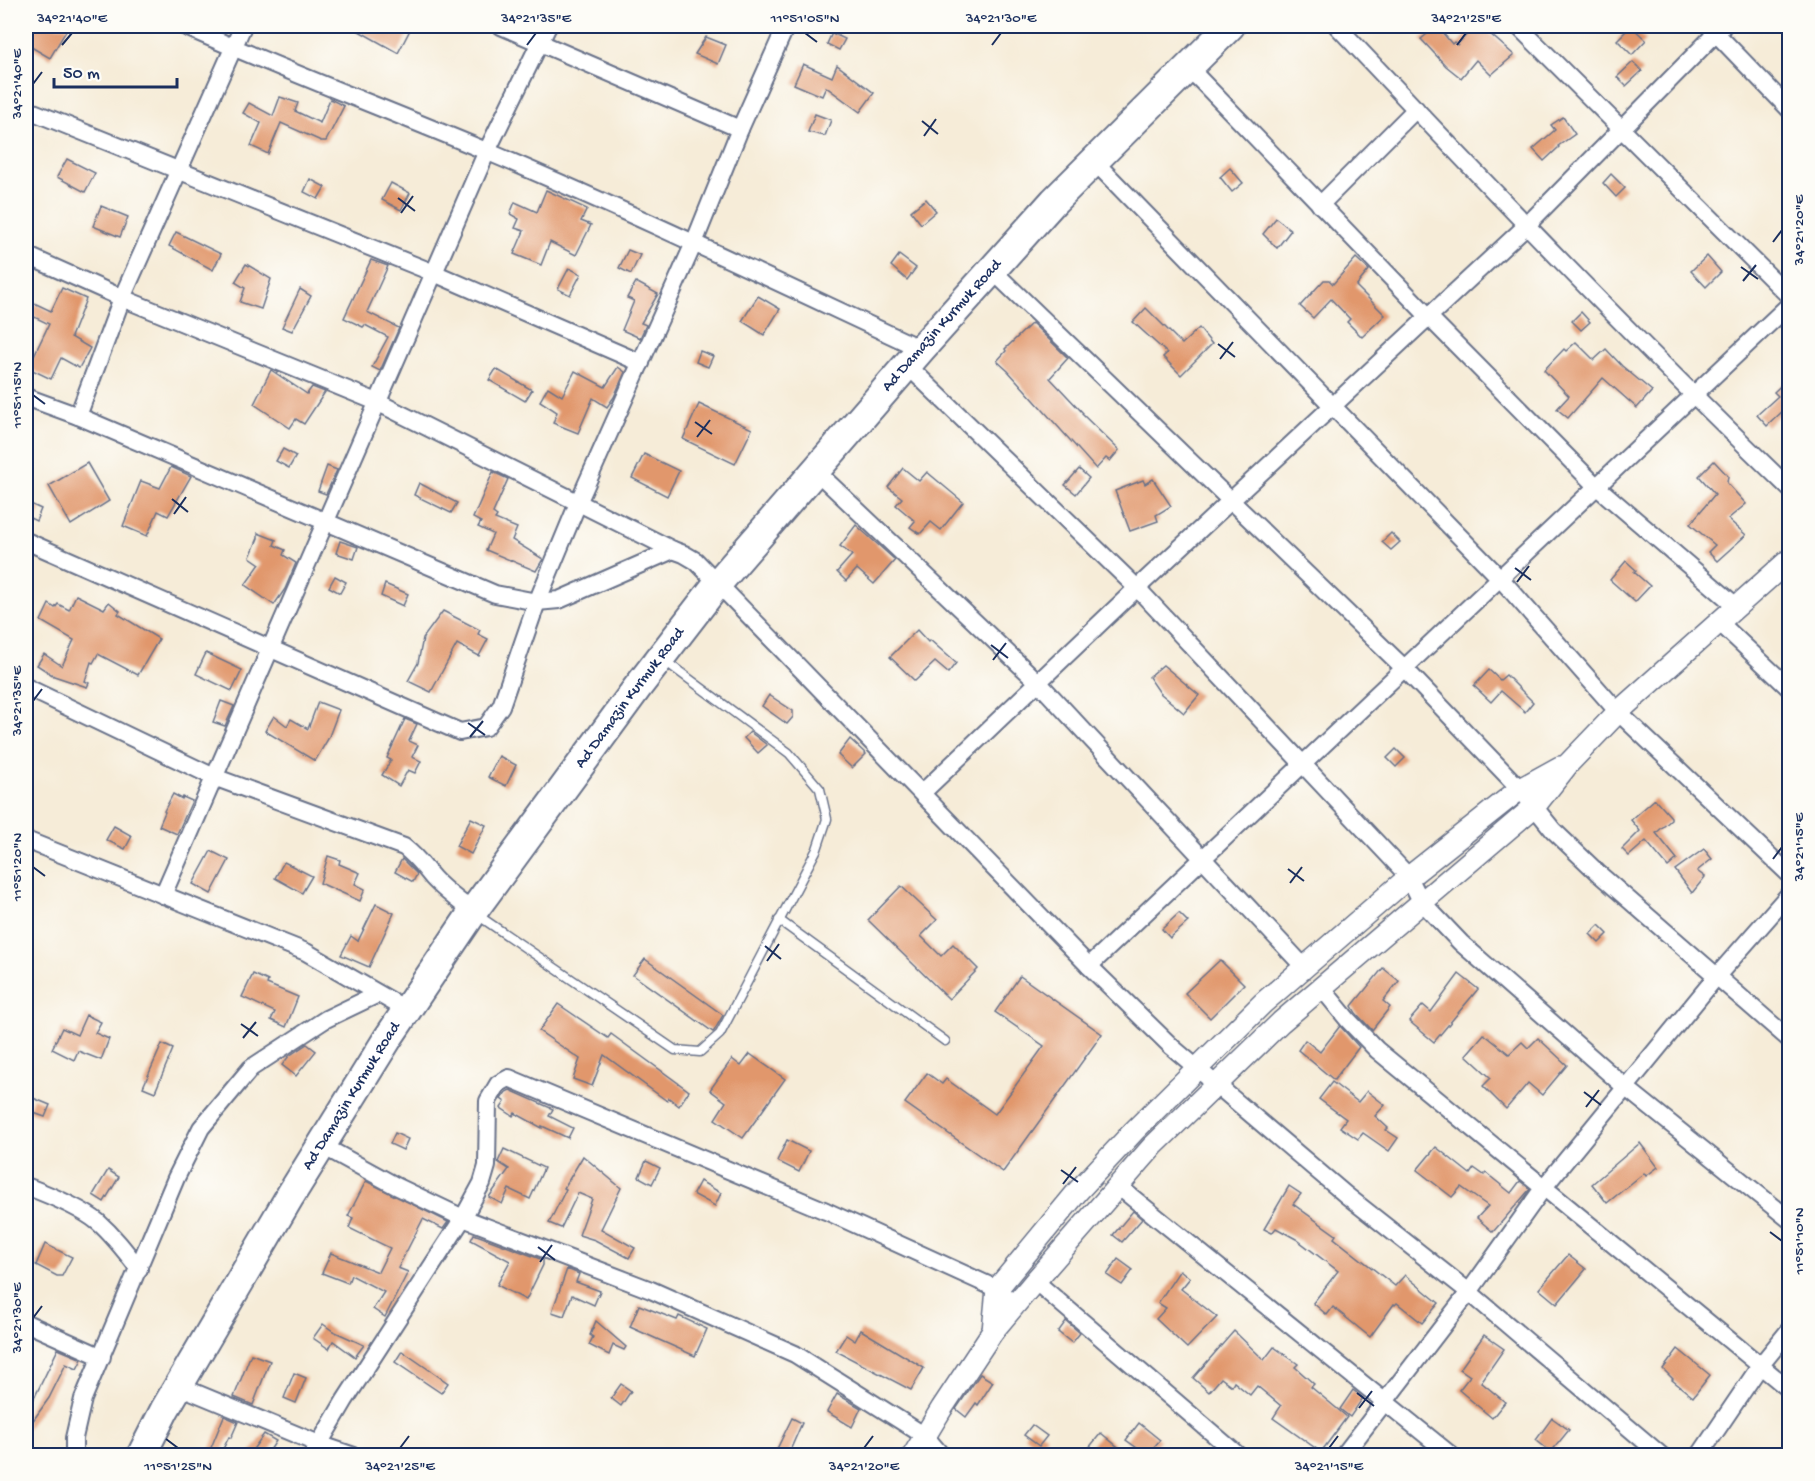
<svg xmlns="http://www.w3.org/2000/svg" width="1815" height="1481" viewBox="0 0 1815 1481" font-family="'Gochi Hand',sans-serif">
	<rect width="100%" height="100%" fill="#fdfcf7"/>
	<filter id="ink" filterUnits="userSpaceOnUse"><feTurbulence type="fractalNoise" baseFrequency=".0167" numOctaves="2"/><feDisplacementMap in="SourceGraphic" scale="12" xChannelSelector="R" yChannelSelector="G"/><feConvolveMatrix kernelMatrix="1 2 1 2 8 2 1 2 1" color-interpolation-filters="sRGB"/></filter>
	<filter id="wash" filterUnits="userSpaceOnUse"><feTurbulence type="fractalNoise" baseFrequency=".008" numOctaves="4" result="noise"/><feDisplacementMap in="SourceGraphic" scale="24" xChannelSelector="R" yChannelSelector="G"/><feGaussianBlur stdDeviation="1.35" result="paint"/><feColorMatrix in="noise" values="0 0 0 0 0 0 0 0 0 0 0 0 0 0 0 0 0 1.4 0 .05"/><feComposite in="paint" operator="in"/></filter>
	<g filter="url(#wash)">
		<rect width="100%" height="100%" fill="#f6ecd8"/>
		<g id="blocks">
			<g fill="#e1976c">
				<polygon points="30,26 69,26 50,58 26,44 26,35"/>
				<polygon points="350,26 412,26 398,53"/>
				<polygon points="1437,26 1452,44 1454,42 1457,45 1475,26 1481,26 1514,55 1491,75 1476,60 1461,78 1446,66 1421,39"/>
				<polygon points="1631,26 1646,40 1632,55 1617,40"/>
				<polygon points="832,33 845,39 839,50 827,44"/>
				<polygon points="706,37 726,45 718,64 695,54"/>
				<polygon points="1633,62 1642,71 1626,86 1617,77"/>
				<polygon points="803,64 832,77 837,65 874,93 860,112 826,87 822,96 794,84"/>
				<polygon points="280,97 298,103 295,111 320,123 330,99 344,106 326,141 321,141 281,123 268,154 251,146 261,123 243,113 249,103 273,116"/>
				<polygon points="815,114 831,120 825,136 808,132"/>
				<polygon points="1563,117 1575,134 1558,146 1559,147 1544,161 1533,149 1555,130 1551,125"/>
				<polygon points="67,159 95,173 85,192 57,177"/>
				<polygon points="1230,168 1243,183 1232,192 1220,177"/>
				<polygon points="1611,174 1625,188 1616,197 1603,183"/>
				<polygon points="310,179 325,187 318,199 304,192"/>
				<polygon points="391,183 410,193 401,210 382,200"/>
				<polygon points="546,190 587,209 581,221 591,225 576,255 550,242 541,265 514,254 524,231 515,228 519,219 510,214 515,202 537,212"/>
				<polygon points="926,199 936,211 921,224 911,211"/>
				<polygon points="101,206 128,217 120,237 93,226"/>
				<polygon points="1276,218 1291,230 1277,248 1263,234"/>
				<polygon points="176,232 221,254 213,270 169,246"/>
				<polygon points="628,250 640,255 631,274 619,268"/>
				<polygon points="899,255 916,268 907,280 891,266"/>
				<polygon points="1707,256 1721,272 1706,287 1691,271"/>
				<polygon points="1356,258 1369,270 1356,286 1385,315 1362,337 1347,322 1350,319 1331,299 1313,318 1300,306 1324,280 1329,280 1333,284"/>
				<polygon points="371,260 388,266 367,312 399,328 380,371 372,367 388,337 365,325 363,327 344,318"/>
				<polygon points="246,264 271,279 261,309 240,302 245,288 235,282"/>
				<polygon points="569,268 581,274 570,295 558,289"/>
				<polygon points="636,282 658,294 641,323 646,325 640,338 622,330 634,301 627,298"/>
				<polygon points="62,288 86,299 71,337 90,348 79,368 61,358 51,379 28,368 49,324 26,313 26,311 30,301 51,311"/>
				<polygon points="300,289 311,296 292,331 282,327"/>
				<polygon points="758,296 780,309 764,335 742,321"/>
				<polygon points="1146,308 1182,344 1199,328 1212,344 1181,375 1163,357 1167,353 1133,322"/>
				<polygon points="1581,312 1590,322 1581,330 1572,321"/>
				<polygon points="1032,323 1068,358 1050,378 1083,413 1082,414 1119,450 1110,461 1106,458 1096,469 1008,371 997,361 1006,351 1005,349"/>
				<polygon points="1576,342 1594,360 1606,349 1622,366 1652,391 1637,408 1603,378 1568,418 1557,409 1569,396 1544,370 1564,349 1566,351"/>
				<polygon points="700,351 713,356 708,367 696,362"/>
				<polygon points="618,367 625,372 614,397 607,407 593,398 578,433 553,423 557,412 540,401 548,387 562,396 575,371 605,387"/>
				<polygon points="496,369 532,390 525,401 489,380"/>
				<polygon points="271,370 307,394 312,387 325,392 304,424 296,419 290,428 254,404"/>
				<polygon points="1790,377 1790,410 1787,407 1767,426 1757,415 1778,396 1774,392"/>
				<polygon points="699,404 752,429 735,464 683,439"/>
				<polygon points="283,449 296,456 289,468 276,461"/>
				<polygon points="644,454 679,471 667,496 632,478"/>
				<polygon points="1714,461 1728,476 1727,483 1746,504 1728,519 1746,535 1717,561 1708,552 1715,545 1690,524 1715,494 1699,476"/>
				<polygon points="87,463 109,501 71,525 49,486"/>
				<polygon points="327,466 337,470 326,494 318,491"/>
				<polygon points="171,467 191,476 168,516 158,511 147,536 123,526 141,481 160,488"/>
				<polygon points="903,468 919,481 927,472 963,502 941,530 931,522 920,534 910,527 915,521 896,505 902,498 888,487"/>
				<polygon points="1079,469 1089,478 1076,494 1065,485"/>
				<polygon points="493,472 508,479 493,513 497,516 495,519 517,528 512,540 543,559 536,571 486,550 493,534 478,527 481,522 473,518"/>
				<polygon points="1153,479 1171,506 1156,515 1158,521 1130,531 1115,491 1143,480 1145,484"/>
				<polygon points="419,483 457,503 451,513 414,495"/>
				<polygon points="26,502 41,509 36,521 26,516"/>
				<polygon points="856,525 895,560 874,584 857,569 846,581 837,572 852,555 840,546"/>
				<polygon points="258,533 276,540 274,545 285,550 283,555 296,563 285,589 274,605 245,585 260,564 250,557 258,538"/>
				<polygon points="1391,533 1400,542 1391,550 1382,542"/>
				<polygon points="340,541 358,547 354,559 336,553"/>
				<polygon points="1626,561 1636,570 1634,572 1650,586 1635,602 1610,580"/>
				<polygon points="335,576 346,582 340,593 329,587"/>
				<polygon points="385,584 408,594 403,606 381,596"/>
				<polygon points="76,595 104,609 109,602 120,611 118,614 159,639 138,675 98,654 93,663 91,662 85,681 89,683 87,687 54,676 37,665 44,654 62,666 74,640 41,621 49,604 55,608 58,604 69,610"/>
				<polygon points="443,611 480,630 478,634 488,639 479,656 457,644 431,692 408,681 418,663 423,638"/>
				<polygon points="917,630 928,642 930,640 956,663 948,673 935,662 915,681 890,657"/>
				<polygon points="206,653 242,670 232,691 196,674"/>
				<polygon points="1163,665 1199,695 1184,713 1160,693 1149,677"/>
				<polygon points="1489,670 1500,680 1506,675 1533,702 1525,712 1501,691 1491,702 1474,686"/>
				<polygon points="769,695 793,711 793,717 787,724 762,706"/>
				<polygon points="221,701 234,706 225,726 213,722"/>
				<polygon points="318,702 339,710 328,739 315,761 265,731 274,716 287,726 291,719 308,729"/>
				<polygon points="405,719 417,724 409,741 418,745 412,757 421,761 415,773 408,770 399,786 382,775 391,760 387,758"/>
				<polygon points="750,732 767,745 758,753 744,738"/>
				<polygon points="850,739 866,754 852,768 838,755"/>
				<polygon points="1396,749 1405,758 1396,767 1387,758"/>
				<polygon points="499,756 516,765 506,786 488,777"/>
				<polygon points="173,794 182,799 183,797 192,801 177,834 159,826 165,812 164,811"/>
				<polygon points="1655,799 1671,817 1671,820 1656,833 1677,859 1668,867 1646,841 1629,856 1622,849 1640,831 1631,820"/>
				<polygon points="471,818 486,825 471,854 456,846"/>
				<polygon points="114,826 132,836 125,849 106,840"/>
				<polygon points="1704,849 1712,859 1697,871 1705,877 1692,893 1675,870"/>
				<polygon points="211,851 229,860 211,894 193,884"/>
				<polygon points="328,856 340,860 339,864 360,873 355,884 365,889 360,901 320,883"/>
				<polygon points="402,859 417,874 413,882 395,872"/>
				<polygon points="284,862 312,876 302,893 275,878"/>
				<polygon points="901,886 937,920 921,936 941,956 953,944 978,969 949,999 868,920"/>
				<polygon points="376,904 394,913 369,967 341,955 351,936 358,941"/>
				<polygon points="1179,913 1188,922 1170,938 1162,929"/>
				<polygon points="1599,925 1608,934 1599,943 1590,934"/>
				<polygon points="645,959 723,1015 714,1031 713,1032 633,975"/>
				<polygon points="1220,960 1244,984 1210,1018 1185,993"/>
				<polygon points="1383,968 1399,981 1383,1001 1390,1007 1372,1030 1356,1013 1352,1006"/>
				<polygon points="253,974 268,981 267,984 298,997 286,1027 271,1020 275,1012 242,997"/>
				<polygon points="1459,974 1478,989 1434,1042 1409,1021 1423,1005 1431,1012"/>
				<polygon points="1020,976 1102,1034 1003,1172 905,1103 927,1073 942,1084 946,1079 995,1114 1044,1046 995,1012"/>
				<polygon points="558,1004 608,1038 611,1034 689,1091 679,1106 669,1098 667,1101 604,1055 592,1086 573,1079 580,1059 539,1031"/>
				<polygon points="86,1015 101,1022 95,1033 109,1039 101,1060 78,1051 74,1060 52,1049 62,1028 77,1035"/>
				<polygon points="1340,1026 1359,1047 1334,1080 1298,1050 1305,1040 1320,1052"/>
				<polygon points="1484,1034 1509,1054 1522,1042 1528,1048 1538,1038 1567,1065 1542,1095 1528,1083 1506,1109 1483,1086 1491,1078 1466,1055"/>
				<polygon points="162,1044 173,1049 155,1092 143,1087"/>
				<polygon points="307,1044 316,1051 296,1076 282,1065 289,1056"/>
				<polygon points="750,1054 785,1079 743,1138 715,1119 726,1102 710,1090 732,1059 741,1066"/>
				<polygon points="1332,1082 1358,1102 1367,1091 1385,1105 1375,1116 1388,1128 1386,1130 1398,1138 1389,1151 1363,1133 1358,1139 1340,1127 1346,1119 1319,1099"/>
				<polygon points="510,1090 553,1109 549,1116 573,1128 568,1138 542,1126 542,1128 515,1113 513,1116 501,1108 505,1102 501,1099 506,1092"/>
				<polygon points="33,1098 50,1105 45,1117 28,1111"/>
				<polygon points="395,1133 408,1139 403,1150 390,1144"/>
				<polygon points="787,1140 809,1151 799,1172 777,1161"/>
				<polygon points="1640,1143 1658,1167 1646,1176 1644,1173 1607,1203 1592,1184"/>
				<polygon points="1436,1147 1470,1174 1474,1168 1484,1175 1486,1173 1511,1193 1520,1181 1530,1189 1493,1232 1477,1218 1488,1206 1461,1187 1452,1197 1417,1170"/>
				<polygon points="504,1149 544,1168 530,1199 509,1189 502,1204 489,1197 509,1169 498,1162"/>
				<polygon points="583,1156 621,1188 601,1229 635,1248 629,1258 595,1240 579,1235 592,1199 578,1193 561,1228 549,1223 566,1189 564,1188"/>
				<polygon points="646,1161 660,1168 652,1184 639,1177"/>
				<polygon points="108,1170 119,1177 104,1202 93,1195"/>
				<polygon points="366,1181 448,1222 443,1229 423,1219 398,1268 408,1272 385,1317 373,1309 384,1292 351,1275 348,1283 322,1273 331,1253 378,1272 390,1248 349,1228 353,1218 348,1216"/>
				<polygon points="700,1181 721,1193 715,1206 693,1194"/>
				<polygon points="1289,1186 1301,1194 1293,1204 1336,1235 1334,1238 1395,1286 1405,1275 1439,1303 1422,1323 1397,1303 1395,1305 1394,1304 1370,1337 1333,1307 1327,1315 1313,1303 1338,1271 1296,1239 1276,1228 1272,1233 1264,1229"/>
				<polygon points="1133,1211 1142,1219 1122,1242 1113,1235"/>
				<polygon points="474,1234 543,1260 543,1265 526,1300 497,1285 510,1261 471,1240"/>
				<polygon points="45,1244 72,1257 62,1276 57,1276 36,1265"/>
				<polygon points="1568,1255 1586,1269 1557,1304 1539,1289"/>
				<polygon points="1118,1259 1133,1270 1122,1285 1107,1275"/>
				<polygon points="567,1269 579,1274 576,1282 600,1291 594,1305 572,1295 564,1316 552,1312"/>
				<polygon points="1180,1270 1190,1278 1181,1289 1217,1317 1187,1348 1156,1319 1166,1308 1158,1303"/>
				<polygon points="639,1305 677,1320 679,1316 707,1329 695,1356 630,1327"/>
				<polygon points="596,1321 626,1347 624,1350 613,1345 609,1355 589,1345 593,1337 590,1335"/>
				<polygon points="1066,1321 1080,1333 1072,1343 1058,1332"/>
				<polygon points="323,1324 333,1331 364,1345 355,1357 333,1341 329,1349 313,1338"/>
				<polygon points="861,1330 924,1368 911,1390 836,1351 846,1335 855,1341"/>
				<polygon points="1234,1331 1264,1360 1274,1347 1298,1364 1295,1367 1314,1384 1311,1387 1347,1417 1321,1452 1273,1418 1281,1406 1257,1386 1250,1395 1234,1382 1232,1386 1221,1378 1209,1392 1193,1378"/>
				<polygon points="1484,1335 1504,1349 1481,1382 1505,1402 1492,1418 1459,1390 1470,1376 1460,1369"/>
				<polygon points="58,1349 82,1359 77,1369 66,1364 49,1398 27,1429 26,1415"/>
				<polygon points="1678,1349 1710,1375 1693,1397 1672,1380 1673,1379 1663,1369"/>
				<polygon points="402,1351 448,1383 441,1393 395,1362"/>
				<polygon points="251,1354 270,1361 253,1405 234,1397"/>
				<polygon points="294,1373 306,1378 296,1403 284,1398"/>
				<polygon points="980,1374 993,1382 978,1405 976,1403 966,1417 956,1409"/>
				<polygon points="621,1384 631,1391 621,1406 611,1398"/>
				<polygon points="1353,1390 1363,1398 1350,1417 1340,1409"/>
				<polygon points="837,1394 861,1408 852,1427 827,1412"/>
				<polygon points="224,1416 238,1422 231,1438 229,1437 220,1455 208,1455"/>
				<polygon points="792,1418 802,1423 788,1455 774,1455"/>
				<polygon points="1552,1418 1569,1430 1551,1452 1536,1440"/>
				<polygon points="1139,1423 1160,1440 1147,1455 1126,1440"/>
				<polygon points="1032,1425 1047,1436 1039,1446 1024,1435"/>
				<polygon points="1101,1433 1118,1447 1113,1455 1083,1455"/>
				<polygon points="264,1434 276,1441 267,1455 249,1455"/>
			</g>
		</g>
	</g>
	<g filter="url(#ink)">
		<use href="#blocks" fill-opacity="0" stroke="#687189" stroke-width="1.5"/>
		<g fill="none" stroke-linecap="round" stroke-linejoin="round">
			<defs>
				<g id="service">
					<polyline points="476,914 675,1050 700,1052 720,1034 817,849 827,819 820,789 789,753 665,661"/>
					<polyline points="779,920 945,1041"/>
				</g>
				<g id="minor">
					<path d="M184,26c99,44 202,83 302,125 147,62 291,131 435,198"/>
					<polyline points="501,26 740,129"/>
					<path d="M1337,26c148,157 297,313 453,463"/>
					<polyline points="1518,26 1790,297"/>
					<polyline points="1709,26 1790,110"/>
					<polyline points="1188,67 1429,317 1596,486 1736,606"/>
					<polyline points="26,109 434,273 641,363"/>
					<polyline points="1094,161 1500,578 1618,712 1790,875"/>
					<polyline points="1320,205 1416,109"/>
					<polyline points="26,255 122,298 377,402 673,550"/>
					<polyline points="992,270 1404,668 1520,789 1553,830 1598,873 1790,1040"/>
					<polyline points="907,365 1137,588 1409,877 1421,901 1461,943 1625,1087 1790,1220"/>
					<polyline points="26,397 78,416 495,594 537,602 559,600 673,550 684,554 696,561 1089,966 1172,1047 1346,1195 1469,1292 1662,1456"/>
					<polyline points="78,416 122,298 243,26"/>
					<polyline points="816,471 1038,682 1304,967"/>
					<polyline points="26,541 460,732 486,727 501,706 537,602 578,503 694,243 740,129 786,26"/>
					<polyline points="1718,621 1790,689"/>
					<path d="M26,687l188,90 190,70c14,11 18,18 29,31 12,13 26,23 40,34"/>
					<polyline points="922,793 1137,588 1526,226 1723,26"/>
					<polyline points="26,840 306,952 407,1010"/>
					<polyline points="163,895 487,151 548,26"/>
					<polyline points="1089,966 1790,304"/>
					<polyline points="1321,987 1348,1020 1377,1050 1790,1390"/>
					<polyline points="321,1145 396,1186 463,1218 651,1290 795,1354 925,1436 942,1456"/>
					<path d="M26,1186c21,8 55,22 72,36 16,14 28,30 41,47"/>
					<polyline points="1118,1186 1452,1456"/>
					<polyline points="1035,1281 1239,1456"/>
					<polyline points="26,1323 102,1357"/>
					<polyline points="179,1386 319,1444 354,1456"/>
					<polyline points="74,1456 74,1438 83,1399 176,1178 201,1128 251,1068 326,1019 378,994"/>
					<polyline points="312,1456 345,1400 463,1218 482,1183 487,1166 488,1101 498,1084 509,1078 826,1211 997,1289 1015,1305"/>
					<polyline points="1343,1456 1469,1292 1544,1187 1716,977 1790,893"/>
					<polyline points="1699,1456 1760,1366 1790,1329"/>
				</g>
				<g id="tertiary">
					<polyline points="993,1331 997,1289 1078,1191 1134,1131 1263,1003 1409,877 1520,789 1560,767"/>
					<polyline points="913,1456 942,1408 993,1331 1035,1281 1153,1146 1281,1022 1535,806 1569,763 1618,712 1790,559"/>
				</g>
				<g id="trunk">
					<path id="s1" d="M141,1456l24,-47 125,-213 98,-158 89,-132 160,-218 81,-105 203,-234 133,-148 176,-175"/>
				</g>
			</defs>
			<use href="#service" stroke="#687189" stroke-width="11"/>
			<use href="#minor" stroke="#687189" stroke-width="20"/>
			<use href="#tertiary" stroke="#687189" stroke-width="24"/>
			<use href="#trunk" stroke="#687189" stroke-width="32"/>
			<use href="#service" stroke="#fff" stroke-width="8"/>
			<use href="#minor" stroke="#fff" stroke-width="16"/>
			<use href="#tertiary" stroke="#fff" stroke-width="21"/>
			<use href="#trunk" stroke="#fff" stroke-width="28"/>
		</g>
	</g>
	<path fill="none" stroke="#1b2f5e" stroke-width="2" d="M805,33l12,9M62,45l10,-12M527,45l9,-12M992,45l9,-12M1457,45l9,-12M33,84l9,-12M922,121l16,13M924,136l12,-17M398,198l17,13M401,213l12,-17M1773,242l9,-12M1741,267l17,12M1743,281l13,-16M1218,344l17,13M1220,359l13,-17M33,395l12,9M695,422l17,12M697,437l13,-17M172,499l16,13M174,514l12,-17M1515,568l16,12M1517,582l12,-16M991,645l17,13M993,660l13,-17M33,701l9,-12M468,723l17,12M470,737l13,-16M1773,859l9,-12M33,867l12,9M1288,869l16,12M1290,883l12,-16M765,946l16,13M767,961l12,-17M241,1024l17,12M243,1038l13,-16M1584,1092l17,13M1586,1107l13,-17M1061,1170l17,12M1063,1184l13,-17M1770,1232l12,9M538,1247l17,13M540,1262l12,-17M33,1318l9,-12M1357,1393l17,13M1359,1408l13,-17M166,1439l12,9M400,1448l9,-12M864,1448l9,-12M1329,1448l9,-12"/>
	<g text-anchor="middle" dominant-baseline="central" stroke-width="4.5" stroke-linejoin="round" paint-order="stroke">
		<g font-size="16" fill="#1b2f5e" stroke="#fdfcf7">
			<text stroke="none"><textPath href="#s1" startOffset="1389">Ad Damazin Kurmuk Road</textPath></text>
			<text stroke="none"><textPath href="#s1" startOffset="903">Ad Damazin Kurmuk Road</textPath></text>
			<text stroke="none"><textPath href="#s1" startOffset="417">Ad Damazin Kurmuk Road</textPath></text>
		</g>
	</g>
	<rect width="1815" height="1481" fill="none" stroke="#fdfcf7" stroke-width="66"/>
	<path d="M54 78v9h123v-9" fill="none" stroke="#1b2f5e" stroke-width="3"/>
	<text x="63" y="78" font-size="18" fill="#1b2f5e" stroke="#fdfcf7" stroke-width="4.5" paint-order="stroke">50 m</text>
	<rect x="33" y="33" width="1749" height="1415" fill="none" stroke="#1b2f5e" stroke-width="2"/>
	<g font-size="15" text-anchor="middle" fill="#1b2f5e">
		<text x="72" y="22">34°21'40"E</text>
		<text x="536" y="22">34°21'35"E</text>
		<text x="805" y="22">11°51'05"N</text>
		<text x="1001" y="22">34°21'30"E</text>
		<text x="1466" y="22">34°21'25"E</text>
		<text transform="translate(16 84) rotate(-90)" y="5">34°21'40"E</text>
		<text transform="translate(1798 230) rotate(-90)" y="5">34°21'20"E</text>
		<text transform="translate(16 395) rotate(-90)" y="5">11°51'15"N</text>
		<text transform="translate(16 701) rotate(-90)" y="5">34°21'35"E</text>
		<text transform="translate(1798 847) rotate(-90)" y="5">34°21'15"E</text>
		<text transform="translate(16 867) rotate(-90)" y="5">11°51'20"N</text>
		<text transform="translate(1798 1241) rotate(-90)" y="5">11°51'10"N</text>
		<text transform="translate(16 1318) rotate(-90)" y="5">34°21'30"E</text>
		<text x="178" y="1470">11°51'25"N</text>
		<text x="400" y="1470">34°21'25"E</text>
		<text x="864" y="1470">34°21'20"E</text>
		<text x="1329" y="1470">34°21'15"E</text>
	</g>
</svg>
